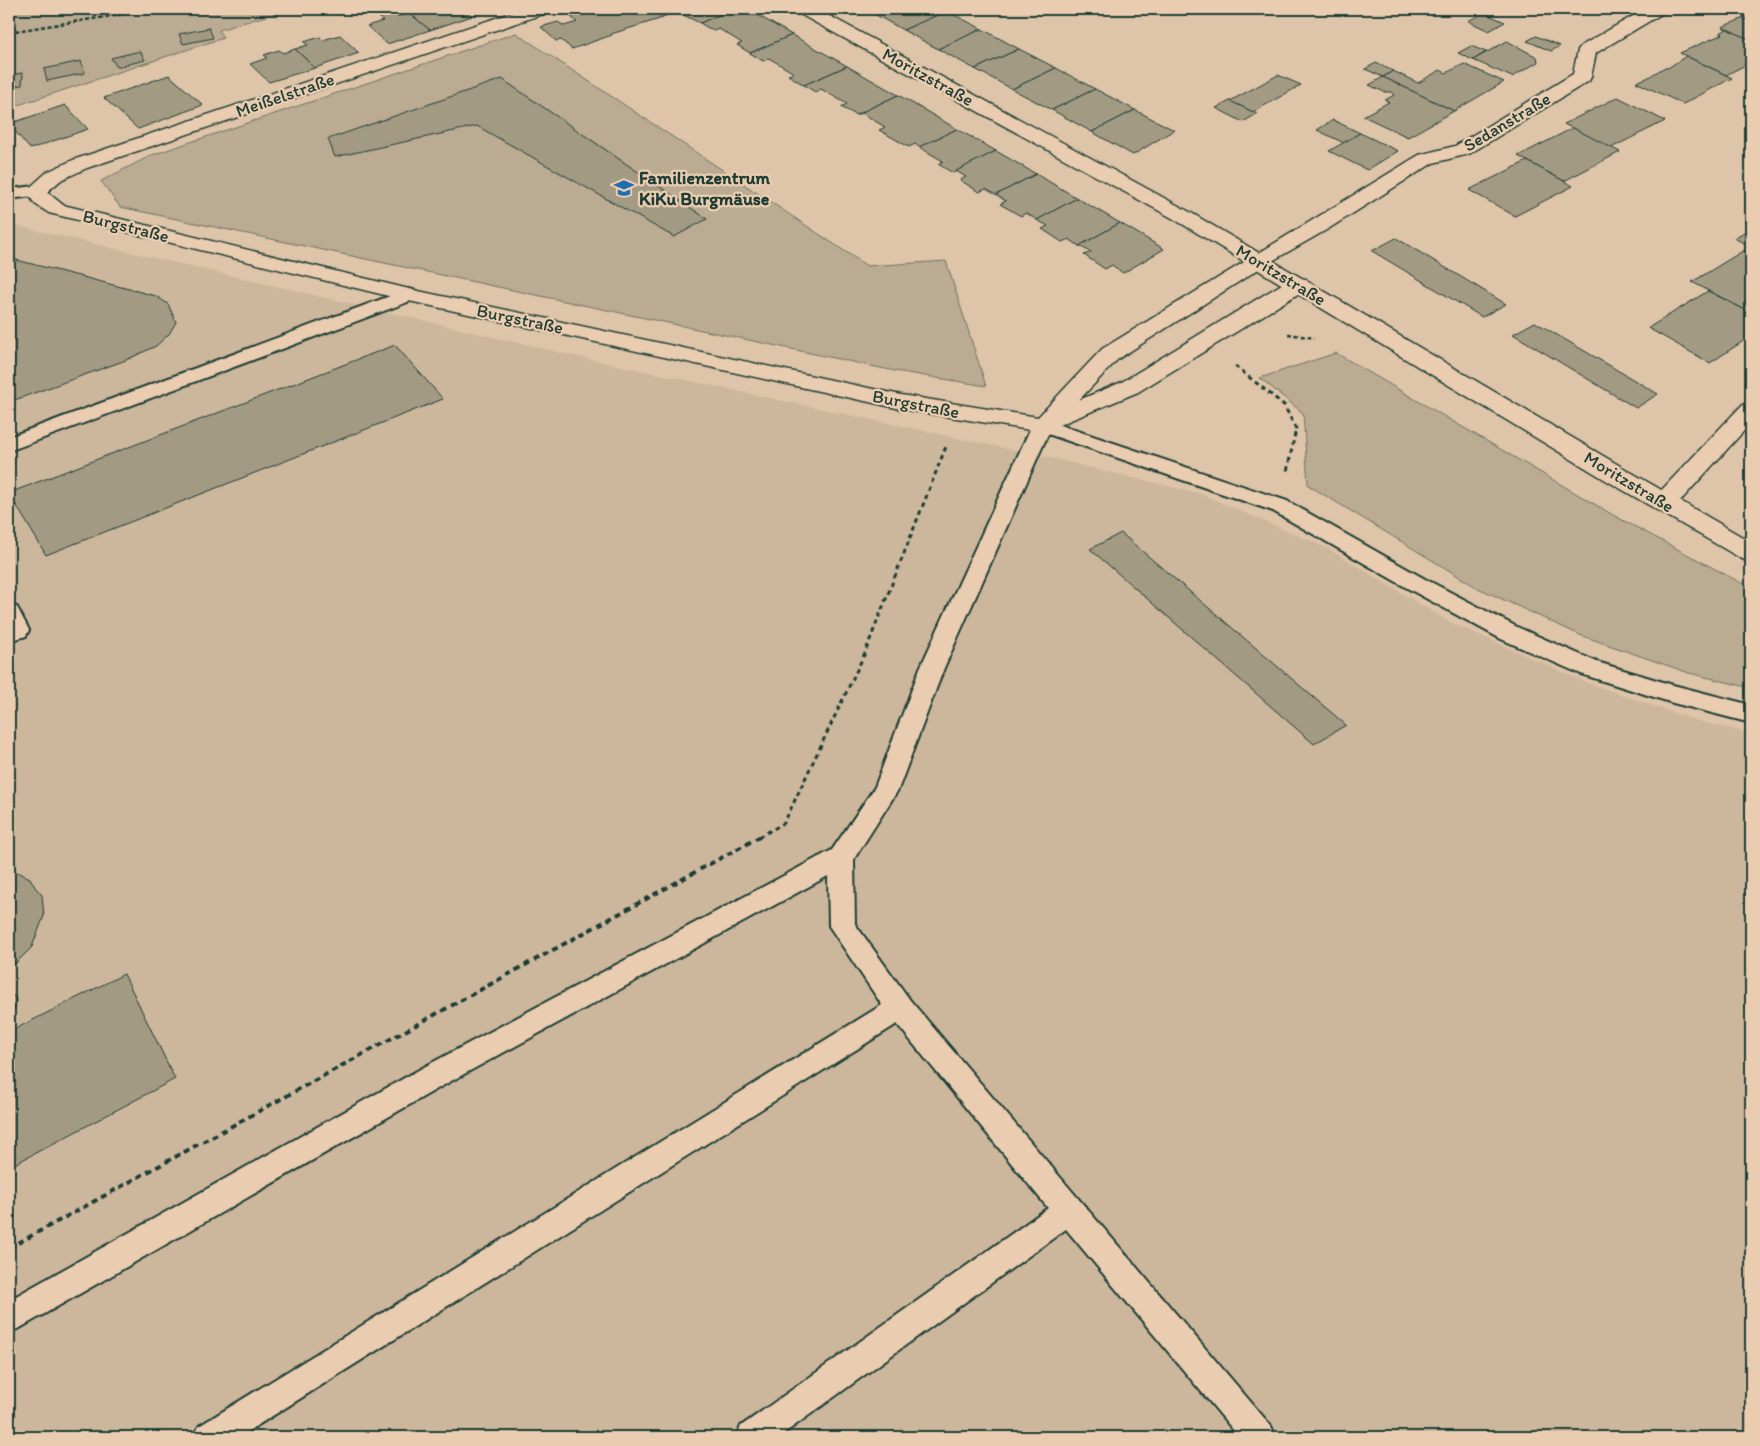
<svg xmlns="http://www.w3.org/2000/svg" width="1760" height="1446" viewBox="0 0 1760 1446" font-family="Itim,sans-serif">
	<rect width="100%" height="100%" fill="#dec4a8"/>
	<filter id="ink" filterUnits="userSpaceOnUse"><feTurbulence type="fractalNoise" baseFrequency=".02" numOctaves="2"/><feDisplacementMap in="SourceGraphic" scale="10" xChannelSelector="R" yChannelSelector="G"/><feConvolveMatrix kernelMatrix="1 2 1 2 8 2 1 2 1" color-interpolation-filters="sRGB"/></filter>
	<g filter="url(#ink)">
		<polygon fill="#ccb79d" points="9,224 579,357 1055,459 1201,494 1327,548 1450,622 1588,683 1691,719 1751,734 1751,1437 9,1437"/>
		<g fill="#bbab93" stroke="#6d7464">
			<polygon points="9,9 289,9 219,30 223,38 9,108"/>
			<polygon points="516,33 867,266 946,261 986,386 895,371 120,207 101,181 152,155"/>
			<polygon points="1336,353 1613,515 1751,588 1751,688 1689,673 1580,635 1478,588 1308,485 1303,413 1260,378"/>
		</g>
		<g fill="#a39a84" stroke="#1f3d34">
			<polygon points="421,9 463,9 472,16 430,30 409,13"/>
			<polygon points="598,9 608,9 611,11 617,9 651,9 663,18 611,34 612,35 572,49 561,40 556,41 541,27 558,22 564,26 577,22 571,17 583,13 585,15"/>
			<polygon points="651,9 734,9 700,23 677,12 662,17"/>
			<polygon points="734,9 747,9 792,35 750,53 737,45 742,43 719,29 713,31 700,23"/>
			<polygon points="875,9 943,9 947,11 903,30 869,11"/>
			<polygon points="947,11 982,29 938,49 903,30"/>
			<polygon points="394,13 397,17 409,13 430,30 387,44 367,26 383,21 379,18"/>
			<polygon points="1484,13 1505,22 1489,31 1468,21"/>
			<polygon points="1750,13 1751,40 1722,27 1744,18 1742,17"/>
			<polygon points="209,28 213,38 183,44 179,34"/>
			<polygon points="982,29 1019,49 975,69 938,49"/>
			<polygon points="1727,29 1751,40 1751,62 1726,75 1680,53 1723,34 1720,33"/>
			<polygon points="340,35 359,53 315,68 295,49 308,45 304,42 320,37 323,40"/>
			<polygon points="792,35 847,66 804,85 788,75 794,73 769,58 763,61 750,53"/>
			<polygon points="1536,36 1560,46 1551,51 1527,41"/>
			<polygon points="1507,41 1537,57 1538,62 1512,77 1473,60"/>
			<polygon points="1471,46 1486,52 1473,60 1458,53"/>
			<polygon points="295,49 315,68 269,82 250,64 267,58 264,55 279,50 283,53"/>
			<polygon points="1019,49 1056,68 1012,89 975,69"/>
			<polygon points="140,51 145,60 117,67 111,58"/>
			<polygon points="1686,56 1732,78 1683,104 1636,82 1647,78 1665,67 1668,68"/>
			<polygon points="81,61 85,73 47,81 44,69"/>
			<polygon points="1376,63 1393,71 1383,77 1365,69"/>
			<polygon points="1464,64 1504,82 1454,111 1383,77 1393,71 1418,83 1440,70 1446,73"/>
			<polygon points="847,66 898,95 856,115 841,107 847,104 821,89 815,92 804,85"/>
			<polygon points="1056,68 1095,89 1052,110 1012,89"/>
			<polygon points="23,73 22,85 9,87 9,75"/>
			<polygon points="169,75 203,105 138,129 104,98"/>
			<polygon points="1278,75 1301,85 1253,112 1230,101"/>
			<polygon points="1383,77 1454,111 1408,137 1363,116 1389,102 1385,100 1394,95 1391,92 1384,92 1369,85"/>
			<polygon points="502,79 707,219 674,237 477,126 335,157 328,139"/>
			<polygon points="1095,89 1135,110 1092,132 1052,110"/>
			<polygon points="898,95 957,129 919,147 915,144 909,147 879,130 885,127 862,113 856,115"/>
			<polygon points="1618,97 1665,121 1611,148 1564,124"/>
			<polygon points="1230,101 1253,112 1257,114 1243,122 1216,108"/>
			<polygon points="65,105 88,129 30,149 9,124"/>
			<polygon points="1135,110 1174,130 1133,155 1092,132"/>
			<polygon points="1333,120 1360,133 1344,143 1317,130"/>
			<polygon points="1573,128 1620,152 1564,181 1518,156"/>
			<polygon points="957,129 996,151 953,173 938,164 943,161 919,147"/>
			<polygon points="1360,133 1398,151 1367,170 1329,151"/>
			<polygon points="996,151 1036,174 996,195 986,189 979,192 960,180 966,177 956,171"/>
			<polygon points="1527,161 1573,186 1515,216 1469,190"/>
			<polygon points="1036,174 1077,198 1037,220 1026,213 1021,216 1000,204 1006,201 996,195"/>
			<polygon points="1077,198 1120,223 1079,246 1069,239 1062,242 1042,229 1048,226 1037,220"/>
			<polygon points="1120,223 1164,249 1123,273 1112,265 1105,269 1084,255 1091,252 1079,246"/>
			<polygon points="1751,228 1751,247 1734,238"/>
			<polygon points="1396,238 1506,304 1482,317 1372,251"/>
			<polygon points="1751,246 1751,313 1692,282"/>
			<polygon points="9,258 156,296 168,304 176,322 169,334 156,346 126,360 9,402"/>
			<polygon points="1708,291 1751,313 1751,336 1710,363 1648,328"/>
			<polygon points="1535,322 1658,394 1636,408 1513,334"/>
			<polygon points="395,345 443,399 46,555 9,493"/>
			<polygon points="1121,533 1346,725 1314,744 1090,549"/>
			<polygon points="9,868 30,878 35,887 42,895 44,916 32,947 9,970"/>
			<polygon points="124,974 175,1079 9,1167 9,1032"/>
			<polygon points="9,993 15,997 16,1000 15,1008 9,1014"/>
		</g>
		<g fill="none" stroke-linecap="round" stroke-linejoin="round">
			<defs>
				<g id="lane">
					<polygon points="36,186 42,187 45,191 42,195 9,199 9,189"/>
					<polygon points="409,289 416,291 418,295 416,299 9,451 9,437"/>
					<polygon points="1042,419 1287,501 1425,579 1517,627 1597,662 1673,685 1751,705 1751,723 1673,703 1581,674 1501,639 1409,589 1273,511 1048,434 944,668 898,790 854,859 855,924 910,1000 1271,1426 1276,1437 1239,1437 1066,1229 779,1437 736,1437 741,1426 1048,1208 897,1024 239,1437 194,1437 199,1426 882,1005 829,926 828,876 444,1085 20,1328 9,1332 9,1300 424,1067 832,850 875,787 920,668 1032,425 1035,420"/>
					<polygon points="9,605 17,607 29,630 26,636 9,641"/>
				</g>
				<g id="street">
					<polygon points="523,9 549,9 546,13 87,168 61,180 47,192 63,205 409,289 901,395 1038,417 1102,349 1419,155 1455,146 1573,74 1578,50 1581,46 1645,9 1666,9 1663,13 1596,53 1591,77 1589,81 1469,154 1433,163 1328,229 1265,265 1118,359 1079,400 1122,382 1290,279 1298,278 1306,279 1309,284 1306,289 1138,392 1042,432 901,409 409,301 49,213 35,204 26,191 47,172 73,160"/>
					<polygon points="1751,402 1751,423 1673,509 1664,511 1655,509 1652,503 1655,497 1743,404"/>
				</g>
				<polygon id="secondary" points="795,9 817,9 1188,211 1627,470 1751,542 1751,562 1742,559 1609,482 1174,219 798,13"/>
			</defs>
			<use href="#lane" stroke="#1f3d34" stroke-width="4"/>
			<use href="#street" stroke="#1f3d34" stroke-width="3"/>
			<use href="#secondary" stroke="#1f3d34" stroke-width="3"/>
			<g stroke="#1f3d34" stroke-width="2.5" stroke-dasharray="4 2.5" stroke-linecap="butt">
				<polyline points="9,32 156,9"/>
				<polyline points="1288,334 1314,338"/>
			</g>
			<g stroke="#1f3d34" stroke-width="3" stroke-dasharray="4.5 4" stroke-linecap="butt">
				<polyline points="1235,366 1284,405 1296,429 1287,472"/>
				<polyline points="759,837 784,823 864,655 947,444"/>
			</g>
			<polyline stroke="#1f3d34" stroke-width="4" stroke-dasharray="6 4.5" stroke-linecap="butt" points="9,1248 761,836"/>
			<use href="#lane" fill="#eacdb0" fill-rule="evenodd"/>
			<use href="#street" fill="#eacdb0" fill-rule="evenodd"/>
			<use href="#secondary" fill="#eacdb0" fill-rule="evenodd"/>
		</g>
	</g>
	<defs>
		<symbol id="school-bare" viewBox="-9 -9 18 18"><path d="M0-5L7-2L0 1L-7-2ZM-4 1L0 2.5L4 1V4Q0 6-4 4Z" fill="#1f6fb2" stroke="#eacdb0" stroke-width="2.5" paint-order="stroke"/></symbol>
	</defs>
	<g fill-rule="evenodd">
		<use href="#school-bare" x="610" y="174" width="28" height="28"/>
	</g>
	<g text-anchor="middle" dominant-baseline="central" stroke-width="4.5" stroke-linejoin="round" paint-order="stroke">
		<g font-size="18" fill="#1f3d34" stroke="#eacdb0">
			<text transform="translate(928 77) rotate(29)">Moritzstraße</text>
			<text transform="translate(285 95) rotate(-19)">Meißelstraße</text>
			<text transform="translate(1507 122) rotate(-31)">Sedanstraße</text>
			<text transform="translate(126 226) rotate(14)">Burgstraße</text>
			<text transform="translate(1281 275) rotate(31)">Moritzstraße</text>
			<text transform="translate(520 319) rotate(12)">Burgstraße</text>
			<text transform="translate(916 404) rotate(11)">Burgstraße</text>
			<text transform="translate(1629 482) rotate(31)">Moritzstraße</text>
		</g>
		<g font-size="18" font-weight="bold" fill="#1f3d34" stroke="#eacdb0" text-anchor="start">
			<text x="639" y="178">Familienzentrum<tspan x="639" dy="21">KiKu Burgmäuse</tspan></text>
		</g>
	</g>
	<rect width="1760" height="1446" fill="none" stroke="#eacdb0" stroke-width="30"/>
	<rect x="15" y="15" width="1730" height="1416" fill="none" stroke="#1f3d34" stroke-width="2" filter="url(#ink)"/>
</svg>
